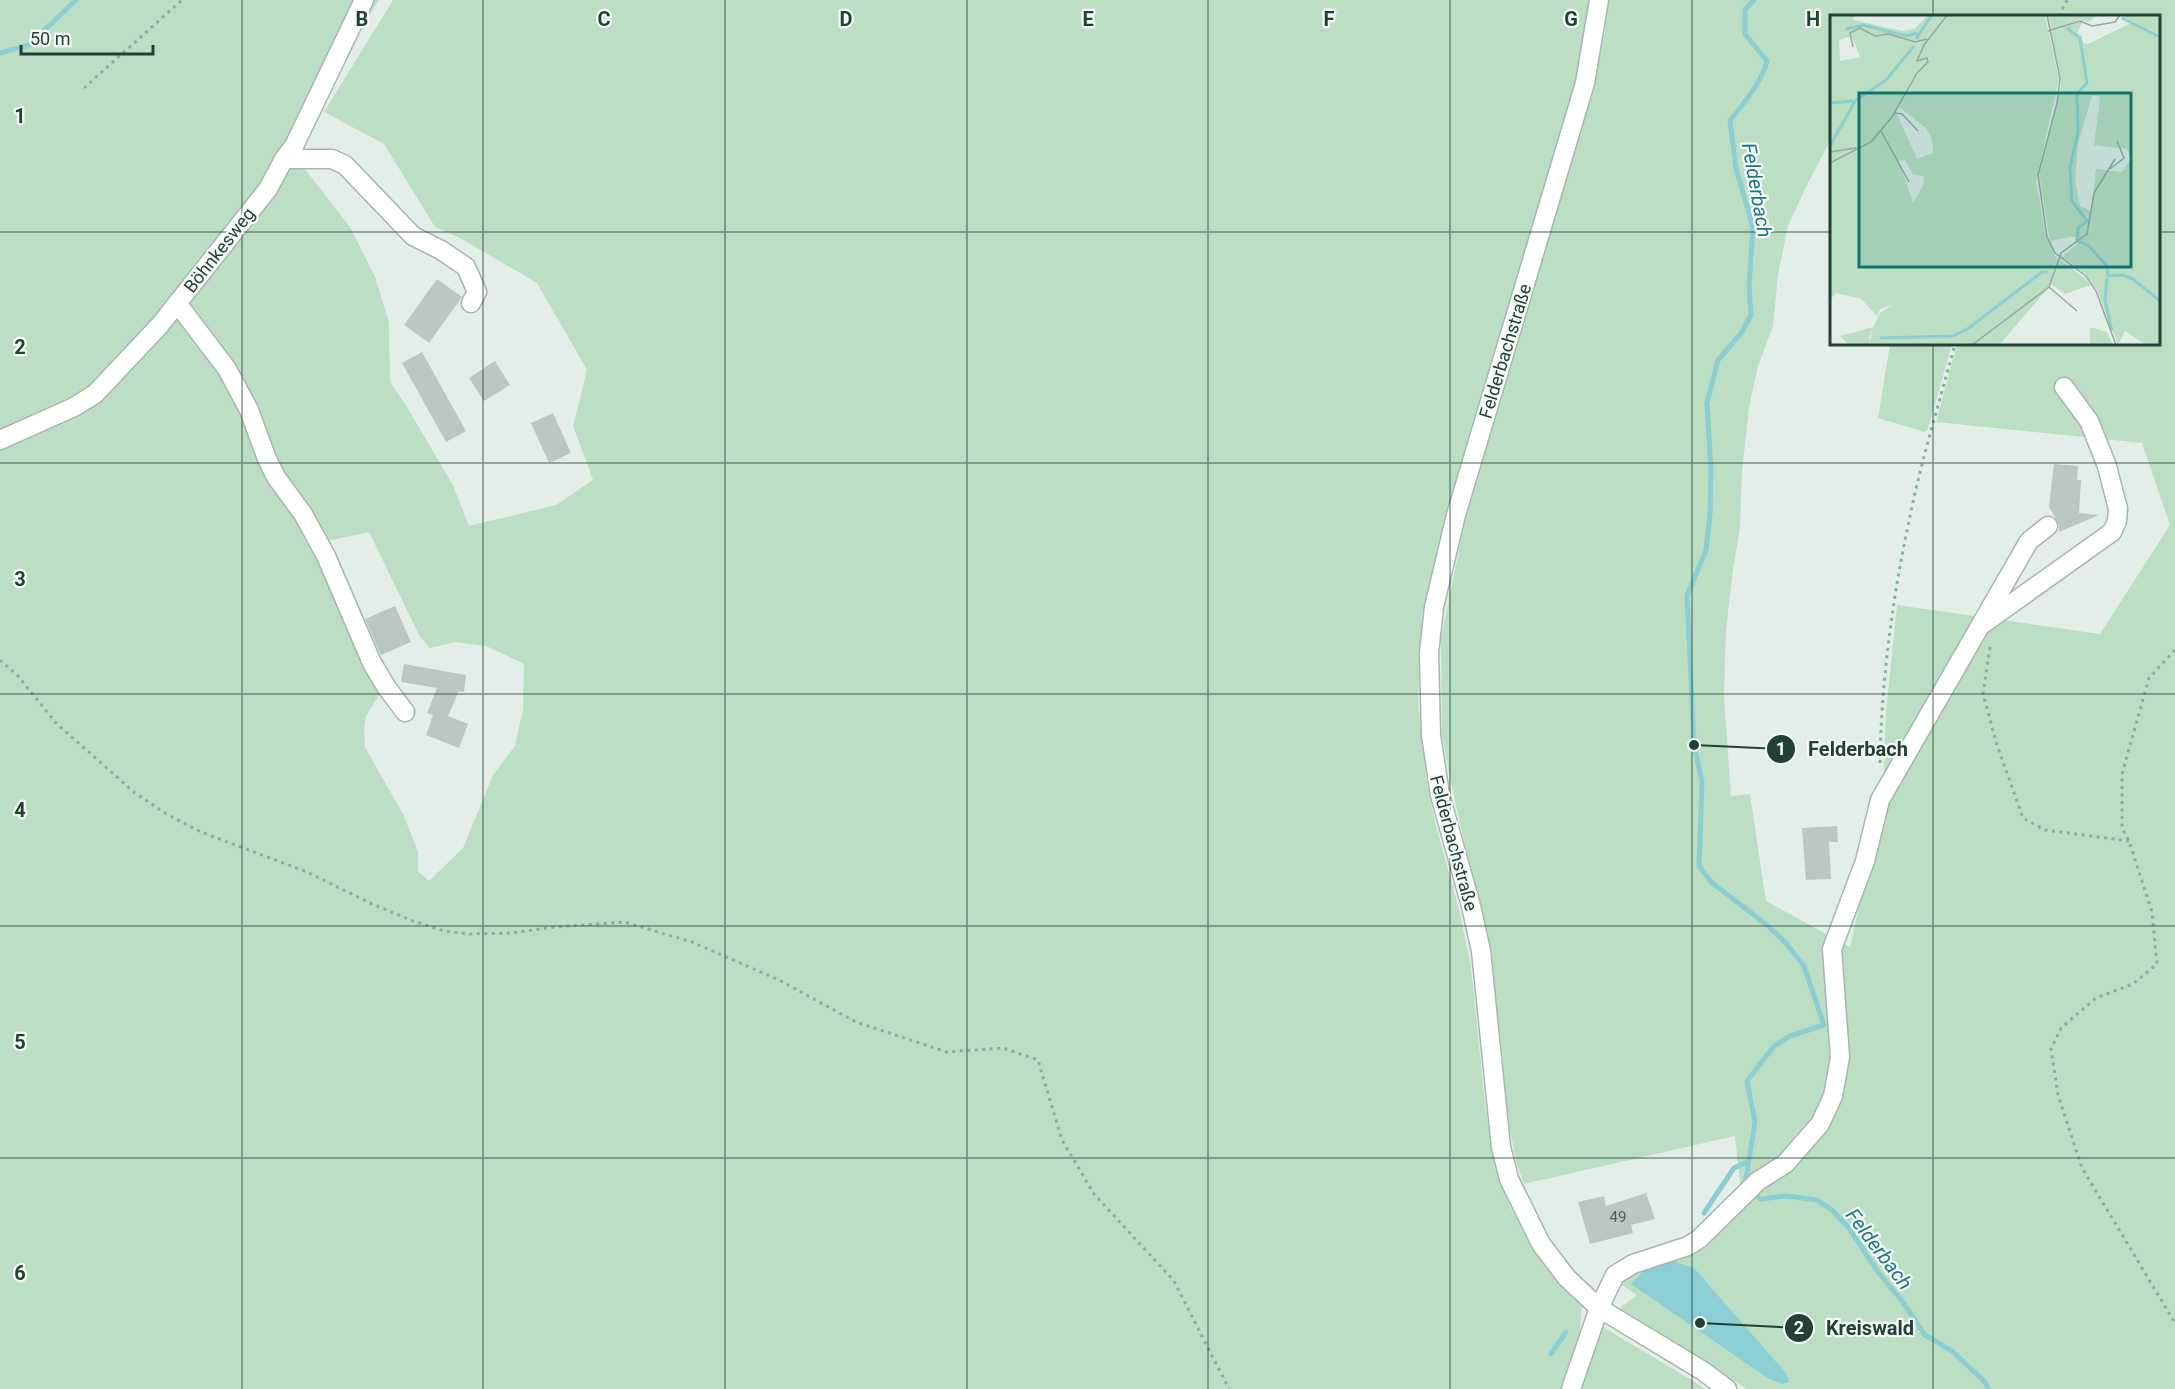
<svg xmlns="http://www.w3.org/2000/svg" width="2175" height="1389" viewBox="0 0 2175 1389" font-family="Roboto,sans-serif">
	<rect width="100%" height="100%" fill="#e4eee9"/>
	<g fill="#bcdfc3" fill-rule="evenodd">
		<polygon points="0,0 379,0 289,144 266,186 93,390 0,439"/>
		<polygon points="393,0 1591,0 1575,83 1422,613 1418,701 1426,777 1435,822 1459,909 1471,967 1484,1094 1492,1152 1509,1205 1534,1249 1582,1305 1580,1332 1564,1389 0,1389 0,444 76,409 175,318 184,319 213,354 302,519 381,692 366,716 364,731 365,747 404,816 418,852 418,871 429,881 463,848 493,775 515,746 523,709 524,664 486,646 455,642 430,648 420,637 369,532 323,542 190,303 194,291 294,155 350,227 375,277 389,322 390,382 407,407 453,485 469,526 556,505 593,480 573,426 587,370 537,283 460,238 435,227 384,144 324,112"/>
		<path d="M1608,0h567v1389h-428l-127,-81 17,-13 -21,-14 40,-21 86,-59 -7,-65 -211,48 -8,-23 -9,-48 -6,-74 -15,-102 -31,-136 -13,-65 -1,-98 24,-117 48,-172 29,-97 41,-125 22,-95zM1832,16h326v328h-201l-21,78 206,21 28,82 -70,109 -203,-29 -11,107 -3,87 -33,148 -84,-46 -16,-107 -19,2 -7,-100 2,-66 7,-61 7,-41 2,-55 7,-66 9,-41 15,-40 5,-51 10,-49 17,-37 26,-50z"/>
		<polygon points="1890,344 1952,344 1928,429 1925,432 1878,418"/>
		<polygon points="1598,1324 1693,1381 1705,1389 1576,1389"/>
	</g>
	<polygon fill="#8bcfd4" points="1667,1259 1694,1268 1786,1373 1789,1382 1782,1384 1769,1379 1631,1284 1646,1268"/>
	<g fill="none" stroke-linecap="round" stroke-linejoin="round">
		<g stroke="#8bcfd4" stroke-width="5">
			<path d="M1754,0l-9,10v24l22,27c-6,23 -23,41 -37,60l6,47 17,60 -4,58 2,29 -9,17 -24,28 -11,43 4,68 -1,43 -4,36 -19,46 7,149 8,37 -3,84 12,16 56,43 19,18 18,23 20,59 -34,11 -16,10 -27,35 8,41 -10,63 15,14 27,-3 30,4 15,10 17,18 29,44 24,29 23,34 27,16 33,31 3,7"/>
			<polyline points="0,53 29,45 76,0"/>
			<polyline points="1704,1213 1734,1168 1747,1162"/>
			<polyline points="1551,1354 1566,1332"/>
		</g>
	</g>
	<g fill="#b9c9c1">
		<polygon points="437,279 462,297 429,343 404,325"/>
		<polygon points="422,352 466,431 446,442 402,363"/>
		<polygon points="495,361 510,385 484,401 469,378"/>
		<polygon points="553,413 571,453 549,463 531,423"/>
		<polygon points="2054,464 2078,466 2077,480 2081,480 2079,513 2099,515 2059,532 2059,524 2049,507"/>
		<polygon points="395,606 411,642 381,655 365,619"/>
		<polygon points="404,664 466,675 464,692 459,691 448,716 468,724 459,748 426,735 433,715 427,713 437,688 401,682"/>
		<polygon points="1837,826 1838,842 1829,842 1831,879 1806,880 1802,828"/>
		<polygon points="1646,1193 1655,1219 1631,1225 1633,1233 1590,1244 1578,1202 1604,1196 1606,1206"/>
	</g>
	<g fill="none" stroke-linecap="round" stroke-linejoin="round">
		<defs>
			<g id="minor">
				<polyline points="1599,0 1585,83 1456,515 1434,607 1429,653 1431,735 1440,795 1471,906 1481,951 1501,1147 1509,1179 1541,1244 1567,1278 1599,1308 1703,1371 1727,1389"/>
				<polyline points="284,159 332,159 345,165 413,236 441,250 466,267 477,292 471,303"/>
				<polyline points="177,303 227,369 249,410 267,459 276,477 303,514 326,556 372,663 387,688 405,712"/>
				<polyline points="0,440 74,407 95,394 160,325 268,189 284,159 294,146 364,0"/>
				<polyline points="1983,624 2112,532 2117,521 2118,509 2107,466 2089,421 2064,387"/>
				<polyline points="1571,1389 1599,1308 1615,1275 1633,1264 1688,1246 1699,1239 1758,1181 1785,1164 1820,1124 1833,1096 1840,1057 1832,949 1865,861 1880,800 2029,541 2048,526"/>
			</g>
		</defs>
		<use href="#minor" stroke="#a6b6b0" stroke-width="21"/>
		<g stroke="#83b2a0" stroke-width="3" stroke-dasharray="3 4.5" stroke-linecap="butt">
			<polyline points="2059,16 2067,0"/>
			<polyline points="84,88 182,0"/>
			<polyline points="1990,647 1983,694 1997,745 2023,818 2045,830 2129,841"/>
			<polyline points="2175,650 2149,678 2122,774 2122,828 2129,841 2152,912 2157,964 2133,984 2096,998 2061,1028 2051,1049 2058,1095 2082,1168 2175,1323"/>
			<polyline points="0,660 18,676 56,723 135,793 168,815 201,832 307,872 370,903 413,921 444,931 470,934 511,933 555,927 625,922 692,942 779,980 856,1022 947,1052 1003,1048 1038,1060 1062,1140 1094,1194 1174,1281 1229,1389"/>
			<path d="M1880,763c1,-76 12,-163 28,-237 12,-62 31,-122 47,-182"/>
		</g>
		<use href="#minor" stroke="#fff" stroke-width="18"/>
	</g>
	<path fill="none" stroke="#224036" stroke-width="1.5" stroke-opacity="0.55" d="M242,0v1389M483,0v1389M725,0v1389M967,0v1389M1208,0v1389M1450,0v1389M1692,0v1389M1933,0v16M0,232h1832M2158,232h17M1933,344v1045M0,463h2175M0,694h2175M0,926h2175M0,1158h2175"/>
	<g text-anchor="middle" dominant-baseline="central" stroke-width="4.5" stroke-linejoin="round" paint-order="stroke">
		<g font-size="15" fill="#486259">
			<text x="1618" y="1217">49</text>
		</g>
		<g font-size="18" fill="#224036" stroke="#f5faf7">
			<text transform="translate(219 250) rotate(-52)">Böhnkesweg</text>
			<text transform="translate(1505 351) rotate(-73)">Felderbachstraße</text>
			<text transform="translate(1454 843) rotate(75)">Felderbachstraße</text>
		</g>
		<g font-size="20" font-style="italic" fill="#1a767f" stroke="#f5faf7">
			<text transform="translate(1757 190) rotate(80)">Felderbach</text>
			<text transform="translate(1879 1249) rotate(53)">Felderbach</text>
		</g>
	</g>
	<g transform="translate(1830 15)">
		<rect width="330" height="330" fill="#e4eee9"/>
		<path d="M0,0h25l-2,5 50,11 11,-2 14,-14h17l-22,31 24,-31h98l14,64 -23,102 10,56 11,23 -8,27 -50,58h-128l-2,-8 11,-24 12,-8 -12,4 -3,7 -16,-17 -25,-6 -6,7zM22,21l8,21 -20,4 -1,-21zM82,72l-13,20 27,21 6,11 1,14 -16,6 -21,-47zM75,145l8,14 11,2 -1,10 -10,17 -14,-42zM218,0h50l-10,7 -9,-2 -27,11zM293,0h37v330h-14l-21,-14 -7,14 -22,-57 -10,-14 -24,-17 15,-13 -1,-8 -26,5 -11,-68 22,-88 -11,-53 33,-11 -6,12 5,3 1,7 5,1 43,-21zM262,80l8,2 -6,48 33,4 4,10 -9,13 -26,-3 -5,42 -11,-5 -5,-26 3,-36zM229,244l27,20 5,6 -26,9 -14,-10zM43,312l-4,18h-20l-9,-9zM260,312l17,5 6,13h-23z" fill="#bcdfc3" fill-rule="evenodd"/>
		<path fill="none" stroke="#8bcfd4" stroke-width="3" d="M292,3l38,19M237,13l13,10 7,45 -10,11 1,38 -8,36 2,33 15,20 -9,7 -1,13 11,4 19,21 1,10 15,-1 10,4 27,22M16,14l17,-4 43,11 11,-3M86,24l16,-24M0,88l23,-2M0,131l25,-45 31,-21 28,-34M277,263l-2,23 7,30M50,323l73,-2 16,-8 73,-56h6"/>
		<path fill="none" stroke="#96a8a1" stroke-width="1.5" d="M217,0l13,63 -3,25 -19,72 9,62 8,16 31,23 10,15 20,54M218,16l32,-10 12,5 23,-4 5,-7M23,32l-3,-14 10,-5 15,8 14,-2 26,8 12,-3M65,98l7,1 16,17M51,116l28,51M0,137l26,-4M0,148l41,-21 21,-25 25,-44 11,-11 -1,-4 -10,3 7,-16 23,-30M280,154l14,-11 -7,-17M219,272l28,24M142,330l77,-58 12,-34 26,-19 7,-41 21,-34"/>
		<path fill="#0f766e" fill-opacity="0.15" stroke="#0f766e" stroke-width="3" d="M29,78h272v174h-272z"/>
		<rect width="330" height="330" fill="none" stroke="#224036" stroke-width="3"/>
	</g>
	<g font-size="20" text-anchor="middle" font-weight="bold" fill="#224036" stroke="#f5faf7" stroke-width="4.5" stroke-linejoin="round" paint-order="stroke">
		<text x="362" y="26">B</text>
		<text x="604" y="26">C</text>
		<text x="846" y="26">D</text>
		<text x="1088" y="26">E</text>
		<text x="1329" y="26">F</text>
		<text x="1571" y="26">G</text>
		<text x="1813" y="26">H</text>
		<text x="20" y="123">1</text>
		<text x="20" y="354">2</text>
		<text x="20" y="586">3</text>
		<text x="20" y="817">4</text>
		<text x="20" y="1049">5</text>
		<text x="20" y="1280">6</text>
	</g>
	<path fill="none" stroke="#224036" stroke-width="2" d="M1694 745L1781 749M1700 1323L1799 1328"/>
	<g fill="#224036" stroke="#f5faf7" stroke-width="2">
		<circle cx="1694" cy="745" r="6"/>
		<circle cx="1700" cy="1323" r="6"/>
		<circle cx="1781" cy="749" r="15"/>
		<circle cx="1799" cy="1328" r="15"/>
	</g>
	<g font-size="18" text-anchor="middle" font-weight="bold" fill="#fff">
		<text x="1781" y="755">1</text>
		<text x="1799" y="1334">2</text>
	</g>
	<g font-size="20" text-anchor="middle" font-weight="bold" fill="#224036" stroke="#f5faf7" stroke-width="4.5" stroke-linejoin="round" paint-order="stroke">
		<text x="1858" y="756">Felderbach</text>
		<text x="1870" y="1335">Kreiswald</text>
	</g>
	<path d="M21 45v9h132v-9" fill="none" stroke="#224036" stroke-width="3"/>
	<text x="30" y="45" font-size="18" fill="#224036" stroke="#f5faf7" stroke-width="4.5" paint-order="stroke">50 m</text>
</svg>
